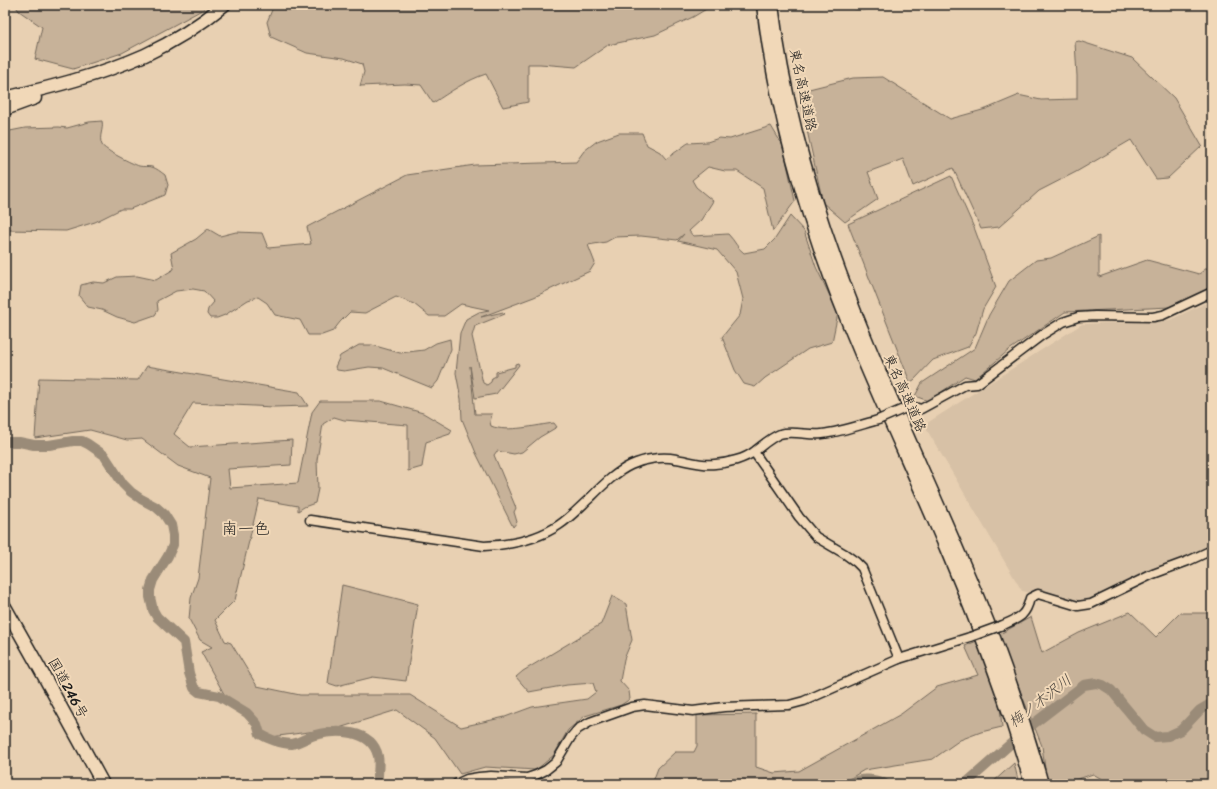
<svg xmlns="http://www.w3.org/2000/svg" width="1217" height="789" viewBox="0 0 1217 789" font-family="Sriracha,'Klee One',sans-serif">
	<rect width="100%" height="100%" fill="#e8d0b2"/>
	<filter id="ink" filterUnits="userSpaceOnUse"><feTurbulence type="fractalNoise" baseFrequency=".025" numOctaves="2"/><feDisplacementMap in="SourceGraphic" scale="8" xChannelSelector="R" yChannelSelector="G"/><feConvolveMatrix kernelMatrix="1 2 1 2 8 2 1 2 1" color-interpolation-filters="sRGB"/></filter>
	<g filter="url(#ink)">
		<polygon fill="#d7c1a6" points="1212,300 1212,556 1091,604 1022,591 924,425 1082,324 1170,320"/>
		<g fill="#c7b299" stroke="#72675a">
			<polygon points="15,5 209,5 202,10 122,53 73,69 35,59 42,27 19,11"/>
			<path d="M274,5h439l-20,12 -38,18 -47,10 -32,22 -36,-3h-12v38l-25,5 -17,-33c-19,6 -36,18 -53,29l-12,-18 -16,-1 -45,2 4,-14 -2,-8 -18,-6 -37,-5 -36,-16 -4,-15z"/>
			<polygon points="853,5 891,5 863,10 854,9"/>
			<polygon points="1079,41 1132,58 1174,98 1202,146 1168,178 1156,179 1131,140 1076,172 1039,191 999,227 981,229 953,168 913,186 903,159 868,172 878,199 845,222 823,203 801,103 805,90 853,78 883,77 950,119 986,109 1017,96 1018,95 1041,100 1077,99 1077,76 1075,42"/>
			<path d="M102,121c2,9 -4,15 0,24 2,5 31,19 37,21 4,1 9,0 13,1 4,1 9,5 13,8l3,10 -3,10 -35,14h-9l-26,13 -29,9 -61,-1v-58l3,-1h-3v-21l1,-1 -1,-6v-11l20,-4 34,-1 8,1 22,-6z"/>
			<path d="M771,126l12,20 12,55 -22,30 -10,-43 -26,-17h-12l-17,-4 -16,13 4,7 17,14 -12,19 -12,11 4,5 35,-2c7,7 9,14 16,19l21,-4 10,-10 15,-23 14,15 12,36 22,46 -6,29 -24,7 -43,29 -10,9 -11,-3 -9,-14 -13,-33 18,-22 3,-16 -7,-27 -19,-22 -39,-9 6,-7 -7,6 -36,-4 -26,1 -9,5 -18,3 7,18 -5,8 -56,26 -53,20 22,-5 2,2 -30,12 -3,10 11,47 4,2 4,-3 1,-4 4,-2v-4l19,-5v-3l3,-1 1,2 -23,29 -21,4 -5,-32 5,48h17l-2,8 1,4c16,7 46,-1 63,-3l3,4 -17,10 -18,15 -8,2 -17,-3 -3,4 22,53 -2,4 3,10 -4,5 -37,-74 -14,-34 -1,-20 -5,-26 4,-40 6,-14 13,-7 10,-2 -28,-6 -17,12h-15l-15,-12 -18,-7 -31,16 -15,-1 -10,10 -7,9 -11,4h-14l-8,-15 -25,-5 -8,-12 -9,-6 -10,3 -23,15 -8,3h-7l-3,-4 1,-5 6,-7 -10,-11 -11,-2 -17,2 -19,10 1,9 -3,5 -20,7 -18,-5 -15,-7 -14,-3 -9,-11 2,-11 12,-3 11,1 13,-6 20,-1 19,4 18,-11 -3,-16 25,-14 12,-10 12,7 16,-4 26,1 6,15 43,-4 -4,-17 100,-52 68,-10 101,-3 8,-11 13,-10 22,-8h23l5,12 13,7 6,7 22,-16 19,-1 12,-4 11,1z"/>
			<polygon points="951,176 975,230 996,287 983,309 976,333 968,347 933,360 914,380 910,382 848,224"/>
			<polygon points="1099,236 1099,277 1147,260 1199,274 1212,264 1212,287 1191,298 1170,307 1065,312 1009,350 975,379 965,376 928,401 915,396 922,383 975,348 989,315 1009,281 1036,260 1051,258"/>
			<polygon points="450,339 451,349 438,381 432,388 383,368 369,367 344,371 337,370 335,367 340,356 359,345 372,345 400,353 424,350 436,343"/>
			<polygon points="147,366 299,392 308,406 274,407 193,403 174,434 190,447 292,440 291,465 228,469 230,488 298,483 312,412 320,401 381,401 423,413 452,430 450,434 426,442 422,467 408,471 408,425 344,420 334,417 323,424 317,460 318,489 315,503 304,507 298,511 298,506 259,499 235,600 215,620 225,641 231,643 257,686 300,695 410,695 461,727 505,717 532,707 587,699 596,692 593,683 567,685 529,692 516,677 523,671 601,624 612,596 626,604 632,640 624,659 620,681 629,691 630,699 621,705 585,716 568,730 554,755 536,770 485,767 460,774 435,738 397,710 339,728 271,737 229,703 201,652 212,647 200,640 189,619 191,598 198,578 210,478 178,466 142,439 127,440 90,430 35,438 39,378 138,380"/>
			<polygon points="342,585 418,604 406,681 373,677 337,686 328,683"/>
			<polygon points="1130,612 1156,637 1180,613 1212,613 1212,784 1107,784 1107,782 1093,774 1063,784 1047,784 1042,746 998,635 1031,617 1042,653 1079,633"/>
			<polygon points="979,640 1000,707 1002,727 981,732 960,740 933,759 864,770 841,784 652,784 658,768 675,752 694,752 697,746 697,715 756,714 756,767 774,773 799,771 901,714 937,687 978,675 965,646"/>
			<polygon points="1014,763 1019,784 991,784"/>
		</g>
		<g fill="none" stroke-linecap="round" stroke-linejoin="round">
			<g stroke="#9a8b78" stroke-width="10">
				<path d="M5,442h14l15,3h15l24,-4h9l6,3 16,11 19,29 8,8 10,7 15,8 8,7 7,11 2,10v10l-5,11 -15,24 -3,10v7l3,13 4,7 27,25 5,31 5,15 5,4 20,4 28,17 10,11 3,10c8,5 21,10 32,10 7,-1 16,-7 23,-9 21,-6 57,-6 63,21 2,9 -1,19 0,28"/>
				<path d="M848,784c12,-6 26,-6 37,0"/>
				<polyline points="965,784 1032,725 1084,685 1096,683 1103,685 1111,690 1144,730 1155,737 1168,736 1181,730 1200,710 1212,703"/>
			</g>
			<defs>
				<g id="minor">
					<polyline points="908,407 911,406 921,409 965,385 977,384 1042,335 1063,322 1078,317 1095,316 1153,317 1163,315 1212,292"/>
					<polyline points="754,452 799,517 816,537 845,554 856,562 862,568 899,659"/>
					<path d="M310,520l174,26c26,-1 53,-6 75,-21 12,-8 22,-19 32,-28 12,-12 25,-25 40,-32 13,-6 31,-9 45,-6 13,2 26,7 39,5 13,-1 30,-5 40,-13 8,-6 15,-13 25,-17 13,-4 29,2 42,0 19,-2 38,-9 56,-14"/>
					<path d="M1003,625c16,-7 23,-9 27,-27l8,-4 40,12 13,-2 62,-30 35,-13 24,-11"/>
					<polyline points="456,784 467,779 479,777 491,776 527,778 536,775 546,770 556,762 571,737 578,729 590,722 632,707 645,705 693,711 724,707 789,705 804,701 899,659 970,637"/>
				</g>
				<g id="highway">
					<path d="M763,5c10,84 31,167 58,246 36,103 85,202 127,302 32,76 61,152 83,231"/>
					<path d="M772,5c12,99 40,196 76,289 44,116 101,228 146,344 18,48 34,97 48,146"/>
					<path d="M5,98c47,-11 95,-23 140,-43 28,-13 55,-30 79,-50"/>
					<polyline points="5,109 35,98"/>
					<polyline points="5,607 40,669 103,784"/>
				</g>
			</defs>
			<use href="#minor" stroke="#1c1c1c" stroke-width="11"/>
			<use href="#highway" stroke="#1c1c1c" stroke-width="15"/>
			<use href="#minor" stroke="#f1d8b8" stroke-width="8"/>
			<use href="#highway" stroke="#f1d8b8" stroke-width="12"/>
			<defs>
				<g id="minor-bridge">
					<polyline points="878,420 908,407"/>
					<polyline points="970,637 1003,625"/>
				</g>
			</defs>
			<use href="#minor-bridge" stroke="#1c1c1c" stroke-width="11" stroke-linecap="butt"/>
			<use href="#minor-bridge" stroke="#f1d8b8" stroke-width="8"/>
		</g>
	</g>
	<g text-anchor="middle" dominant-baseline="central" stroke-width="4" stroke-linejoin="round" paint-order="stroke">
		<g font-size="14" fill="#1c1c1c" stroke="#f1d8b8">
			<text transform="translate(803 90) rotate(78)">東名高速道路</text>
			<text transform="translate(905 393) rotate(66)">東名高速道路</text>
			<text transform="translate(68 688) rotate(61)">国道246号</text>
		</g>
		<g font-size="15" font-style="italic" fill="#4e4841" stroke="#f1d8b8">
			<text transform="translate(1040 701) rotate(-38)">梅ノ木沢川</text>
		</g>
		<g font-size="16" fill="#1c1c1c" stroke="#f1d8b8">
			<text x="246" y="528">南一色</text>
		</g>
	</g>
	<rect width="1217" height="789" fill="none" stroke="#f1d8b8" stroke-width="20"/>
	<rect x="10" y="10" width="1197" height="769" fill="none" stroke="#1c1c1c" stroke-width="1.5" filter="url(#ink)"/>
</svg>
